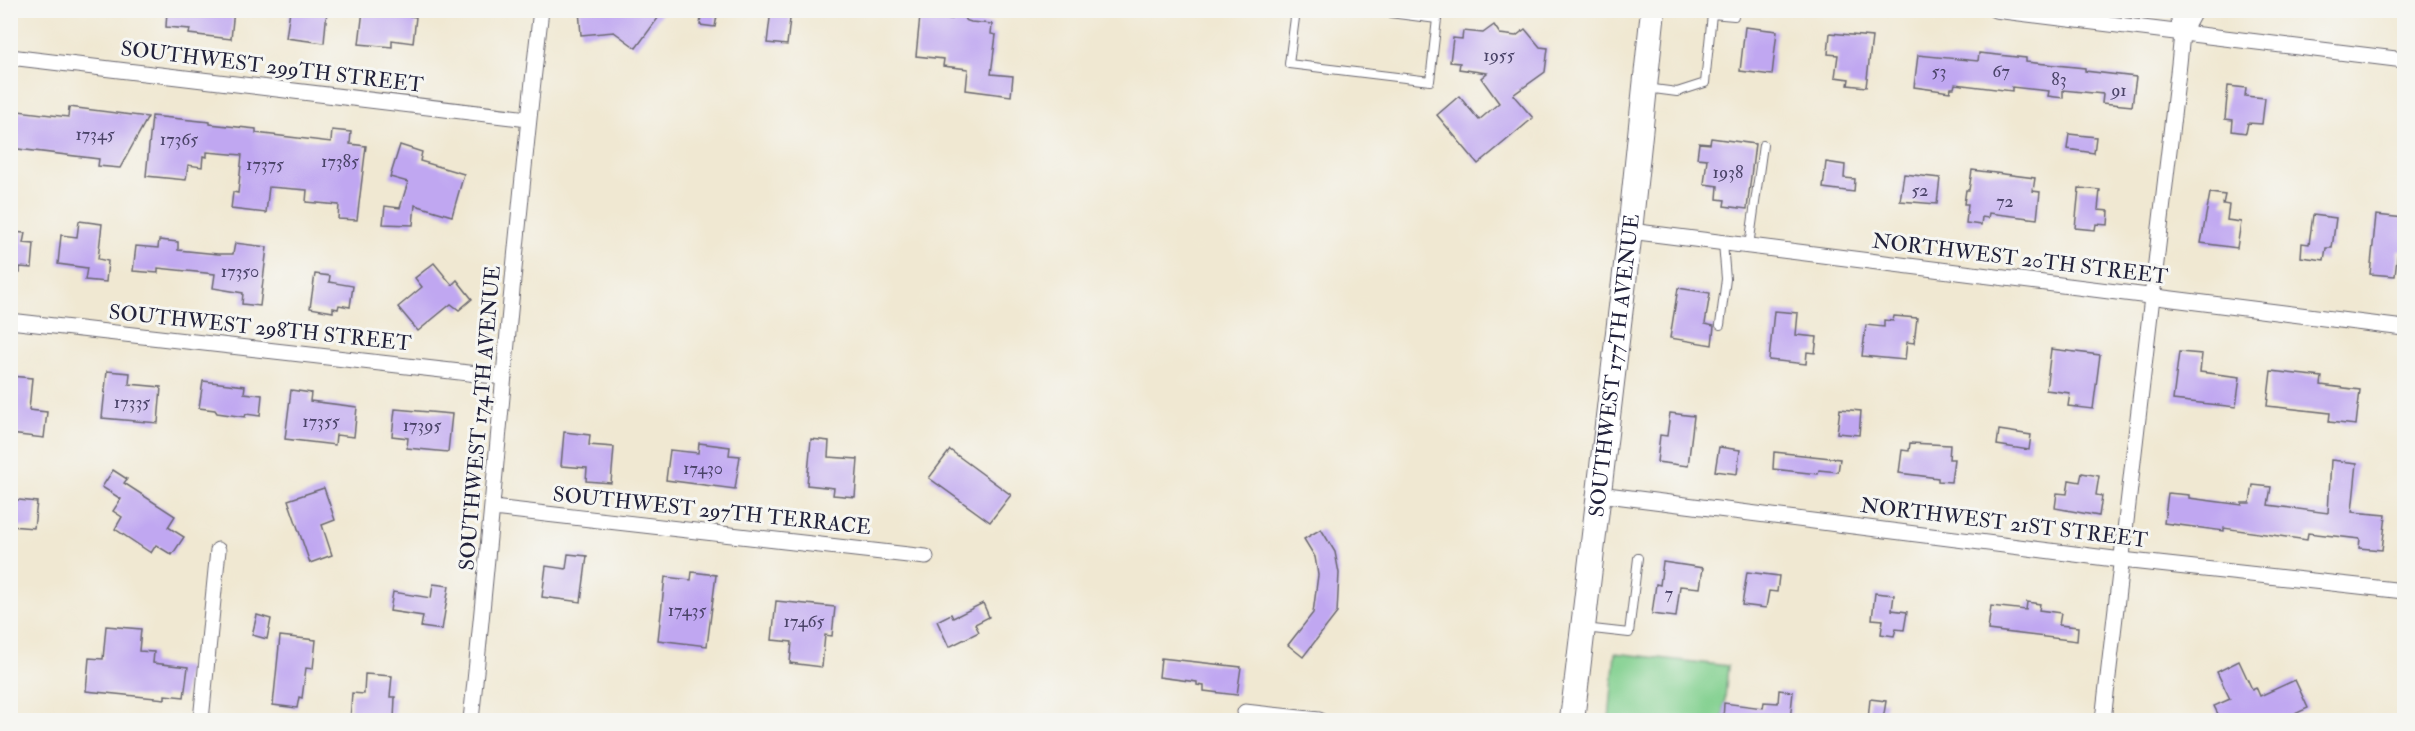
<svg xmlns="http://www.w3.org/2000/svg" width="2415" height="731" viewBox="0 0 2415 731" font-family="'IM FELL Double Pica',serif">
	<rect width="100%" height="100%" fill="#f6f6f2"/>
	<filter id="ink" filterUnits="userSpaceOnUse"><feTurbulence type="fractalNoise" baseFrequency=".0167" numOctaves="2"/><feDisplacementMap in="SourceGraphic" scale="12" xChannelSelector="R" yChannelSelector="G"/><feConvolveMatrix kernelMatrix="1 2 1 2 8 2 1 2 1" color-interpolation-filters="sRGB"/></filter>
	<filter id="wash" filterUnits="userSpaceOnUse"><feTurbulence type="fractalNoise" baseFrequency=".008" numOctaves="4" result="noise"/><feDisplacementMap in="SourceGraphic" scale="24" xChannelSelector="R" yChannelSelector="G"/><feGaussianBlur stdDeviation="1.35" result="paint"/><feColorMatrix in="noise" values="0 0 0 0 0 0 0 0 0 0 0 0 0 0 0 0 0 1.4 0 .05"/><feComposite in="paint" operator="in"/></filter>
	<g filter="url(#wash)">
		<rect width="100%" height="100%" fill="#f0e8d2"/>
		<polygon fill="#82d08f" stroke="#527965" stroke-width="1.5" points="1615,653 1728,666 1723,720 1609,720"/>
		<g id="blocks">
			<g fill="#c0a7f1">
				<polygon points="167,10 234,10 231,39 189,34 190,29 166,27"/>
				<polygon points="290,10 327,10 324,43 286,38"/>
				<polygon points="363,10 405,10 405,15 416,17 413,43 392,40 392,47 359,44"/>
				<polygon points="579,10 664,10 636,48 614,32 581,35"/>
				<polygon points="702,10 718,10 715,27 700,25"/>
				<polygon points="771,10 791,10 787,45 767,43"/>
				<polygon points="952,14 965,16 965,20 971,22 992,24 991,34 996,35 991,74 1013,76 1011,96 966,90 968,69 943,66 944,59 916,56 920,16 952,19"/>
				<polygon points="1494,25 1500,34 1516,36 1525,29 1540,47 1548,48 1545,72 1513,95 1533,118 1478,164 1437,115 1459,96 1479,120 1499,103 1481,78 1487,73 1459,69 1460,63 1450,62 1453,38 1462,39 1463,31 1483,33"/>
				<polygon points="1745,27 1777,31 1772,75 1740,71"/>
				<polygon points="1830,33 1872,37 1866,87 1848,85 1849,79 1835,77 1838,55 1828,54"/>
				<polygon points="1979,53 2026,58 2026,62 2085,68 2085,71 2136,77 2132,106 2102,103 2103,94 2063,90 2063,98 2048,96 2049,91 2012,87 2012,91 1955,84 1954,88 1951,88 1950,92 1914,87 1918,55 1978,61"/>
				<polygon points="2228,86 2246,88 2245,96 2265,98 2262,124 2248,123 2246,133 2232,131 2233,120 2225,119"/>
				<polygon points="69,107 148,117 120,168 98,166 99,159 10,148 10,110 68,117"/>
				<polygon points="152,116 210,122 210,124 256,129 256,133 331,142 332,130 351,132 350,144 366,146 357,220 338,219 339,205 306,202 307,190 269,187 266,213 231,209 233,192 238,193 242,155 207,152 207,157 203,156 202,167 188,165 186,180 146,176"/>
				<polygon points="2069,134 2096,137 2094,153 2067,149"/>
				<polygon points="1711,138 1755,144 1747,209 1724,206 1725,200 1717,199 1718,186 1704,184 1707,159 1697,158 1699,143 1710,144"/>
				<polygon points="400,145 422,152 420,161 464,174 452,216 415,205 413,225 383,224 385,206 400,208 408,182 390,177"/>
				<polygon points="1826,162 1845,165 1844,178 1855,179 1854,192 1823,188"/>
				<polygon points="1972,170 2035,178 2033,191 2040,192 2037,219 1989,213 1988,218 1982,217 1981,225 1966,223 1968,204 1964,204 1966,190 1969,190"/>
				<polygon points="1904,174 1940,178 1937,204 1900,201"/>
				<polygon points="2079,188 2100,190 2098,210 2109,211 2108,225 2096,224 2095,230 2075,228"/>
				<polygon points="2210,193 2225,195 2223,204 2229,205 2227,220 2241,222 2237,248 2201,243"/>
				<polygon points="2313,215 2336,218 2332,248 2326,248 2324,260 2301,257 2302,243 2309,244"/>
				<polygon points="2376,215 2404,218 2404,251 2398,251 2395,276 2370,274"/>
				<polygon points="79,221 102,224 98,259 108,261 106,282 85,280 87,268 58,264 61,235 77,237"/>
				<polygon points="10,232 25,233 23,243 34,244 32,268 20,267 20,273 10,273"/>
				<polygon points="159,240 178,242 178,250 218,254 233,254 235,243 267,247 260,306 242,304 243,293 213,288 215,274 158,268 158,273 133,271 136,246 158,248"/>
				<polygon points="434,263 452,285 457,280 472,299 459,310 451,304 418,331 398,307 422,287 415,278"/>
				<polygon points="315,274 330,276 329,282 353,286 350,307 339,305 338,309 333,308 333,312 310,308"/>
				<polygon points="1678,288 1710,293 1705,324 1714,326 1712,345 1670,338"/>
				<polygon points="1774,311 1798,313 1796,335 1817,337 1815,353 1807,352 1806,364 1769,360"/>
				<polygon points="1894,316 1917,318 1914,343 1907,342 1905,360 1862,356 1866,325 1884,327 1884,320 1893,321"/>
				<polygon points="2051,349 2100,355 2093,409 2068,406 2070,393 2046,390"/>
				<polygon points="2179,352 2202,354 2200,372 2240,377 2236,407 2173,400"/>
				<polygon points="107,371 130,373 129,384 161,387 158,423 102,418"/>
				<polygon points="2271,371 2322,377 2321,385 2360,390 2356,425 2329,422 2330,413 2267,406"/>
				<polygon points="10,376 32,378 29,410 47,412 44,438 10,434"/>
				<polygon points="203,381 245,386 244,393 262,395 260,416 246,414 245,417 217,413 215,410 199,408"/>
				<polygon points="291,390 311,393 310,401 357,407 354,437 336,435 335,445 285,439"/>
				<polygon points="395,409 452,414 448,452 407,448 408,438 392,436"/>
				<polygon points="1840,409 1861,411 1859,435 1837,433"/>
				<polygon points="1670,413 1694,416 1688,466 1657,462 1660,435 1667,436"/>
				<polygon points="1999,430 2031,435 2029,450 1997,445"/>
				<polygon points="564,432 590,435 589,445 614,447 611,483 586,481 587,468 561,466"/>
				<polygon points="811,439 829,441 828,457 858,459 855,497 833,495 834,488 807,485"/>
				<polygon points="699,443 730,447 729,455 740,456 735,489 666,480 670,450 698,453"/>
				<polygon points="1910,443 1950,445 1949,459 1954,459 1951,482 1938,481 1938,478 1899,473 1902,450 1909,451"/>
				<polygon points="1719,447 1740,450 1737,474 1715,471"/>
				<polygon points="950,450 1011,495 990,522 929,478"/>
				<polygon points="1774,452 1840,459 1838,472 1819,470 1818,474 1773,469"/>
				<polygon points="2331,460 2357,463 2352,512 2386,515 2382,550 2359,548 2360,539 2308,533 2307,540 2224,528 2224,531 2164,523 2168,493 2189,495 2189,498 2242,505 2242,503 2250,503 2253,485 2271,487 2268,505 2328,513"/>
				<polygon points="113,470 127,479 124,483 175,516 168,527 184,537 172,555 156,545 151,553 115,529 122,517 113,511 121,499 102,487"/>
				<polygon points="2082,473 2099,476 2096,495 2102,496 2099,516 2055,508 2057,493 2067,494 2069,480 2080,482"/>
				<polygon points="324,488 335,520 322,525 332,555 310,563 288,500"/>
				<polygon points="10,499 37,502 34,528 10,526"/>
				<polygon points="1321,529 1335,552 1339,573 1337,613 1303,657 1288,645 1313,613 1318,575 1315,557 1304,539"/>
				<polygon points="568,554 587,556 581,602 542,597 546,566 566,569"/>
				<polygon points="1663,562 1703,568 1700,588 1680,586 1676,617 1652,614 1656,584 1660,585"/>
				<polygon points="692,572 716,575 707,646 658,640 665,577 691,580"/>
				<polygon points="1747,572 1779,576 1777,592 1769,591 1766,608 1742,605"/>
				<polygon points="433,584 449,586 442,630 421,627 423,616 390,611 393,592 431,598"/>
				<polygon points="1875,593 1894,595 1892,610 1907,612 1904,630 1896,629 1894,636 1881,634 1883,620 1872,619"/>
				<polygon points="776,601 835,607 832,636 825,635 822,667 790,663 792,642 772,640"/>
				<polygon points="2027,602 2040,604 2039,610 2061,613 2059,625 2078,627 2077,641 1988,630 1991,606 2026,610"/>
				<polygon points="983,603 989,617 975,624 979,632 949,647 937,621 951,614 953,618"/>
				<polygon points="257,615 271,619 267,639 252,635"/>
				<polygon points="106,626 141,629 139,651 154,652 153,663 188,667 184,697 165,695 165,699 86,691 89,658 103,659"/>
				<polygon points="280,636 316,640 313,669 306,668 302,698 299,697 297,708 273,705"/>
				<polygon points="1161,658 1241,667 1237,695 1204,691 1204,686 1197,685 1197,682 1159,677"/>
				<polygon points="2239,661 2252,689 2256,687 2260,696 2295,680 2308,708 2282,720 2221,720 2214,706 2230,699 2217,672"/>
				<polygon points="365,674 392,676 390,697 395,697 394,720 350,720 352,693 364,694"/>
				<polygon points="1779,690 1793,692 1790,720 1723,720 1724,703 1763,708 1764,702 1778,703"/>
				<polygon points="1870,699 1886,701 1883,720 1868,720"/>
			</g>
		</g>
	</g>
	<g filter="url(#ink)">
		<use href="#blocks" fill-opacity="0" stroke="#6a6770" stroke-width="1.5"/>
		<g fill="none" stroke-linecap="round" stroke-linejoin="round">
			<defs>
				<g id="service">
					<polyline points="1296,10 1289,64 1430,81 1438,10"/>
					<polyline points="1366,10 1437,19"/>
					<polyline points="1646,88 1677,92 1705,83 1712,14 1734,16 1735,10"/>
					<polyline points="1749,246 1763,145"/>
					<polyline points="1720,325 1726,279 1723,243"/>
					<polyline points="1584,628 1629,633 1638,558"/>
				</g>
				<g id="minor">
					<polyline points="1995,10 2404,60"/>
					<polyline points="2177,10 2182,34"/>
					<polyline points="10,57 528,119"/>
					<polyline points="1630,231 2404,328"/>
					<polyline points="10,321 504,377"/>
					<polyline points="1599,494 2122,560 2404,591"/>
					<polyline points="493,508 926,557"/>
					<polyline points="1245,712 1319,720"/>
					<polyline points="201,720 218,550"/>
					<path d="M471,720c25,-236 42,-473 70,-710"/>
					<polyline points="2103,720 2179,64 2182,34 2195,10"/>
				</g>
				<g id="trunk">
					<path id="s1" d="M1572,720l58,-489 23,-221"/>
				</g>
			</defs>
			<use href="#service" stroke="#6a6770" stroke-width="10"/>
			<use href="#minor" stroke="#6a6770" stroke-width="17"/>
			<use href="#trunk" stroke="#6a6770" stroke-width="26"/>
			<use href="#service" stroke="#fff" stroke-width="8"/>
			<use href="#minor" stroke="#fff" stroke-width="15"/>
			<use href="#trunk" stroke="#fff" stroke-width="24"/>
		</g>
	</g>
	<g text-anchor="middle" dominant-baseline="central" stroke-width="6" stroke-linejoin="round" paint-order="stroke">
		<g font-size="18" fill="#4a4368">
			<text x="1499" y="55">1955</text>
			<text x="1939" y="71">53</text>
			<text x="2001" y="71">67</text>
			<text x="2059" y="79">83</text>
			<text x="2119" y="90">91</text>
			<text x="95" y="134">17345</text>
			<text x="179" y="139">17365</text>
			<text x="340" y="161">17385</text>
			<text x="265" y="164">17375</text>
			<text x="1728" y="172">1938</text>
			<text x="1920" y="190">52</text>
			<text x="2005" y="201">72</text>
			<text x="240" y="271">17350</text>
			<text x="132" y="402">17335</text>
			<text x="321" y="421">17355</text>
			<text x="422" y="425">17395</text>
			<text x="703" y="468">17430</text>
			<text x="1669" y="593">7</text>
			<text x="687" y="610">17435</text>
			<text x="804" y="621">17465</text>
		</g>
		<g font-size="21" fill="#22223b" stroke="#f6f6f2">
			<text transform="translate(272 67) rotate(7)">SOUTHWEST 299TH STREET</text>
			<text transform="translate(2020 259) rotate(7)">NORTHWEST 20TH STREET</text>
			<text transform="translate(260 328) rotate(6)">SOUTHWEST 298TH STREET</text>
			<text stroke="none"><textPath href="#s1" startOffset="357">SOUTHWEST 177TH AVENUE</textPath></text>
			<text transform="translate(480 418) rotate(-85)">SOUTHWEST 174TH AVENUE</text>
			<text transform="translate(712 511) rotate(6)">SOUTHWEST 297TH TERRACE</text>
			<text transform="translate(2004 523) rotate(7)">NORTHWEST 21ST STREET</text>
		</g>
	</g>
	<rect width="2415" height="731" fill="none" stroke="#f6f6f2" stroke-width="36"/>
</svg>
